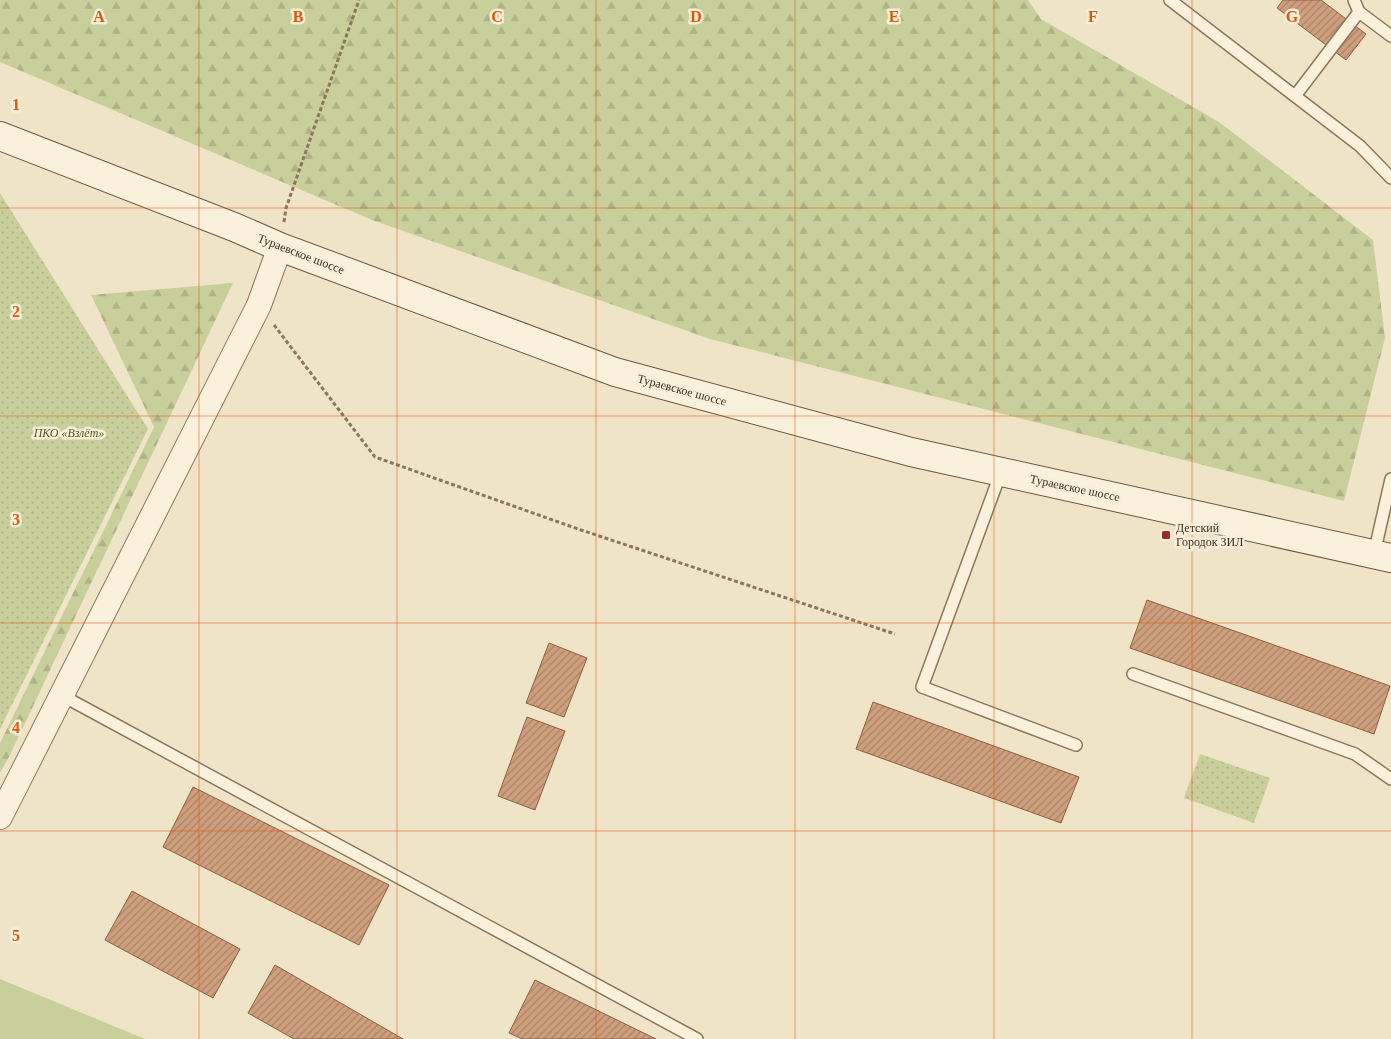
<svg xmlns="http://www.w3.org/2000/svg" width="1391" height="1039" viewBox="0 0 1391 1039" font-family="'Times New Roman',serif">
	<defs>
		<pattern id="green-dots" width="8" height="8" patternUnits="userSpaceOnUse" patternTransform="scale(1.25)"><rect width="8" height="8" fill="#c9cf9b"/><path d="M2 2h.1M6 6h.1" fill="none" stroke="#aeb285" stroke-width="1.8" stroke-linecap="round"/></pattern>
		<pattern id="forest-firs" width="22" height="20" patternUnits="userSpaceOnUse" patternTransform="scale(1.25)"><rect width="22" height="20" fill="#c9cf9b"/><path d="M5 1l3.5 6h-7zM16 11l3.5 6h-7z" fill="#aeb285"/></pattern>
		<pattern id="building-hatch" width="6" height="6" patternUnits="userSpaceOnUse" patternTransform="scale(1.25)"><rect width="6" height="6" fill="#cf9f7d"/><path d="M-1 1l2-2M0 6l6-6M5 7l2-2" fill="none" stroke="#a98266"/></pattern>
	</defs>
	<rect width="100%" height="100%" fill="#f0e4c8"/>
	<g fill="url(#green-dots)">
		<polygon points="0,193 148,429 0,729"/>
		<polygon points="1200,754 1270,778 1254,823 1184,798"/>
	</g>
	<g fill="url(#forest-firs)">
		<polygon points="0,0 1028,0 1041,19 1219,122 1373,240 1385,338 1344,501 710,339 372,220 0,62"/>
		<polygon points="233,283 9,757 0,773 0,743 154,427 91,295"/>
	</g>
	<polygon fill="#c9cf9b" points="0,979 145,1039 0,1039"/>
	<g fill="url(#building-hatch)" stroke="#8d5f41">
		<polygon points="1283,0 1321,0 1366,34 1346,60 1277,8"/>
		<polygon points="1147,600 1390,686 1374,734 1130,648"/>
		<polygon points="549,643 587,658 564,717 526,703"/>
		<polygon points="873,702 1079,777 1061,823 856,749"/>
		<polygon points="527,717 565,731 535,810 498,796"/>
		<polygon points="193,787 389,885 359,945 163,847"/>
		<polygon points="132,891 240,949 213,998 105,940"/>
		<polygon points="275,965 403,1039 294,1039 248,1013"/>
		<polygon points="535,980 656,1039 522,1039 509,1033"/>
	</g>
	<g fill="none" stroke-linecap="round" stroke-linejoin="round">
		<defs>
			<g id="lane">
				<polyline points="1170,0 1360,146 1391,178"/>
				<polyline points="1354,0 1359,12"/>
				<polyline points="1295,96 1359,12 1391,36"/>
				<polyline points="1001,472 922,687 1076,745"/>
				<polyline points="1374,554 1391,479"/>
				<polyline points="1133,674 1355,754 1391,779"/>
				<polyline points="61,695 697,1039"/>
			</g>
			<polyline id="street" points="0,817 259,305 280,247"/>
			<polyline id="secondary" points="0,136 234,227 280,247 615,372 911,452 1391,558"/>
		</defs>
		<use href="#lane" stroke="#8d765c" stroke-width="14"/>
		<use href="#street" stroke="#8d765c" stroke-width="26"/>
		<use href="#secondary" stroke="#6f573f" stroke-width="30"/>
		<g stroke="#8d765c" stroke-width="3" stroke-dasharray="4 2.5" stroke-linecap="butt">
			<polyline points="284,222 286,208 359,0"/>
			<polyline points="274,325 375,457 581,530 895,634"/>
		</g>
		<use href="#lane" stroke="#faf1dc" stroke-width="11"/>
		<use href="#street" stroke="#faf1dc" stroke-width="24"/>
		<use href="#secondary" stroke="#faf1dc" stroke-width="28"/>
	</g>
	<path fill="none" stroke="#df570d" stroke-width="1" stroke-opacity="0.55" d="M199,0v1039M397,0v1039M596,0v1039M795,0v1039M994,0v1039M1192,0v1039M0,208h1391M0,416h1391M0,623h1391M0,831h1391"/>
	<rect fill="#9e2a2b" stroke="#f7eed8" stroke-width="2" x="1161" y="530" width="10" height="10" rx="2.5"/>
	<g text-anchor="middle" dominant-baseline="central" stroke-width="5" stroke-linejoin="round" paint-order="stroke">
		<g font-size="12" fill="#3d2e20" stroke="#f7eed8">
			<text transform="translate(301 254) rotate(21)">Тураевское шоссе</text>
			<text transform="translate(682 390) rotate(15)">Тураевское шоссе</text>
			<text transform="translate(1075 488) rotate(12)">Тураевское шоссе</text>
		</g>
		<g font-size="12" font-style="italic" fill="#4d5a26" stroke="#f7eed8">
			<text x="69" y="433">ПКО «Взлёт»</text>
		</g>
		<g font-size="12" fill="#3d2e20" stroke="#f7eed8" text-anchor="start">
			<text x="1176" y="528">Детский<tspan x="1176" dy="14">Городок ЗИЛ</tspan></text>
		</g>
	</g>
	<g font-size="16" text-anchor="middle" font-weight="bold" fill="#df570d" stroke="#f7eed8" stroke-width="5" stroke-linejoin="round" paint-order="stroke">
		<text x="99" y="22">A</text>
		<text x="298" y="22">B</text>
		<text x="497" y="22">C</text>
		<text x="696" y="22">D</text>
		<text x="894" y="22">E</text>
		<text x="1093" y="22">F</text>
		<text x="1292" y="22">G</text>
		<text x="16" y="110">1</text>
		<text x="16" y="317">2</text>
		<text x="16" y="525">3</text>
		<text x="16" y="733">4</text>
		<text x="16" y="941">5</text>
	</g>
</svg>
